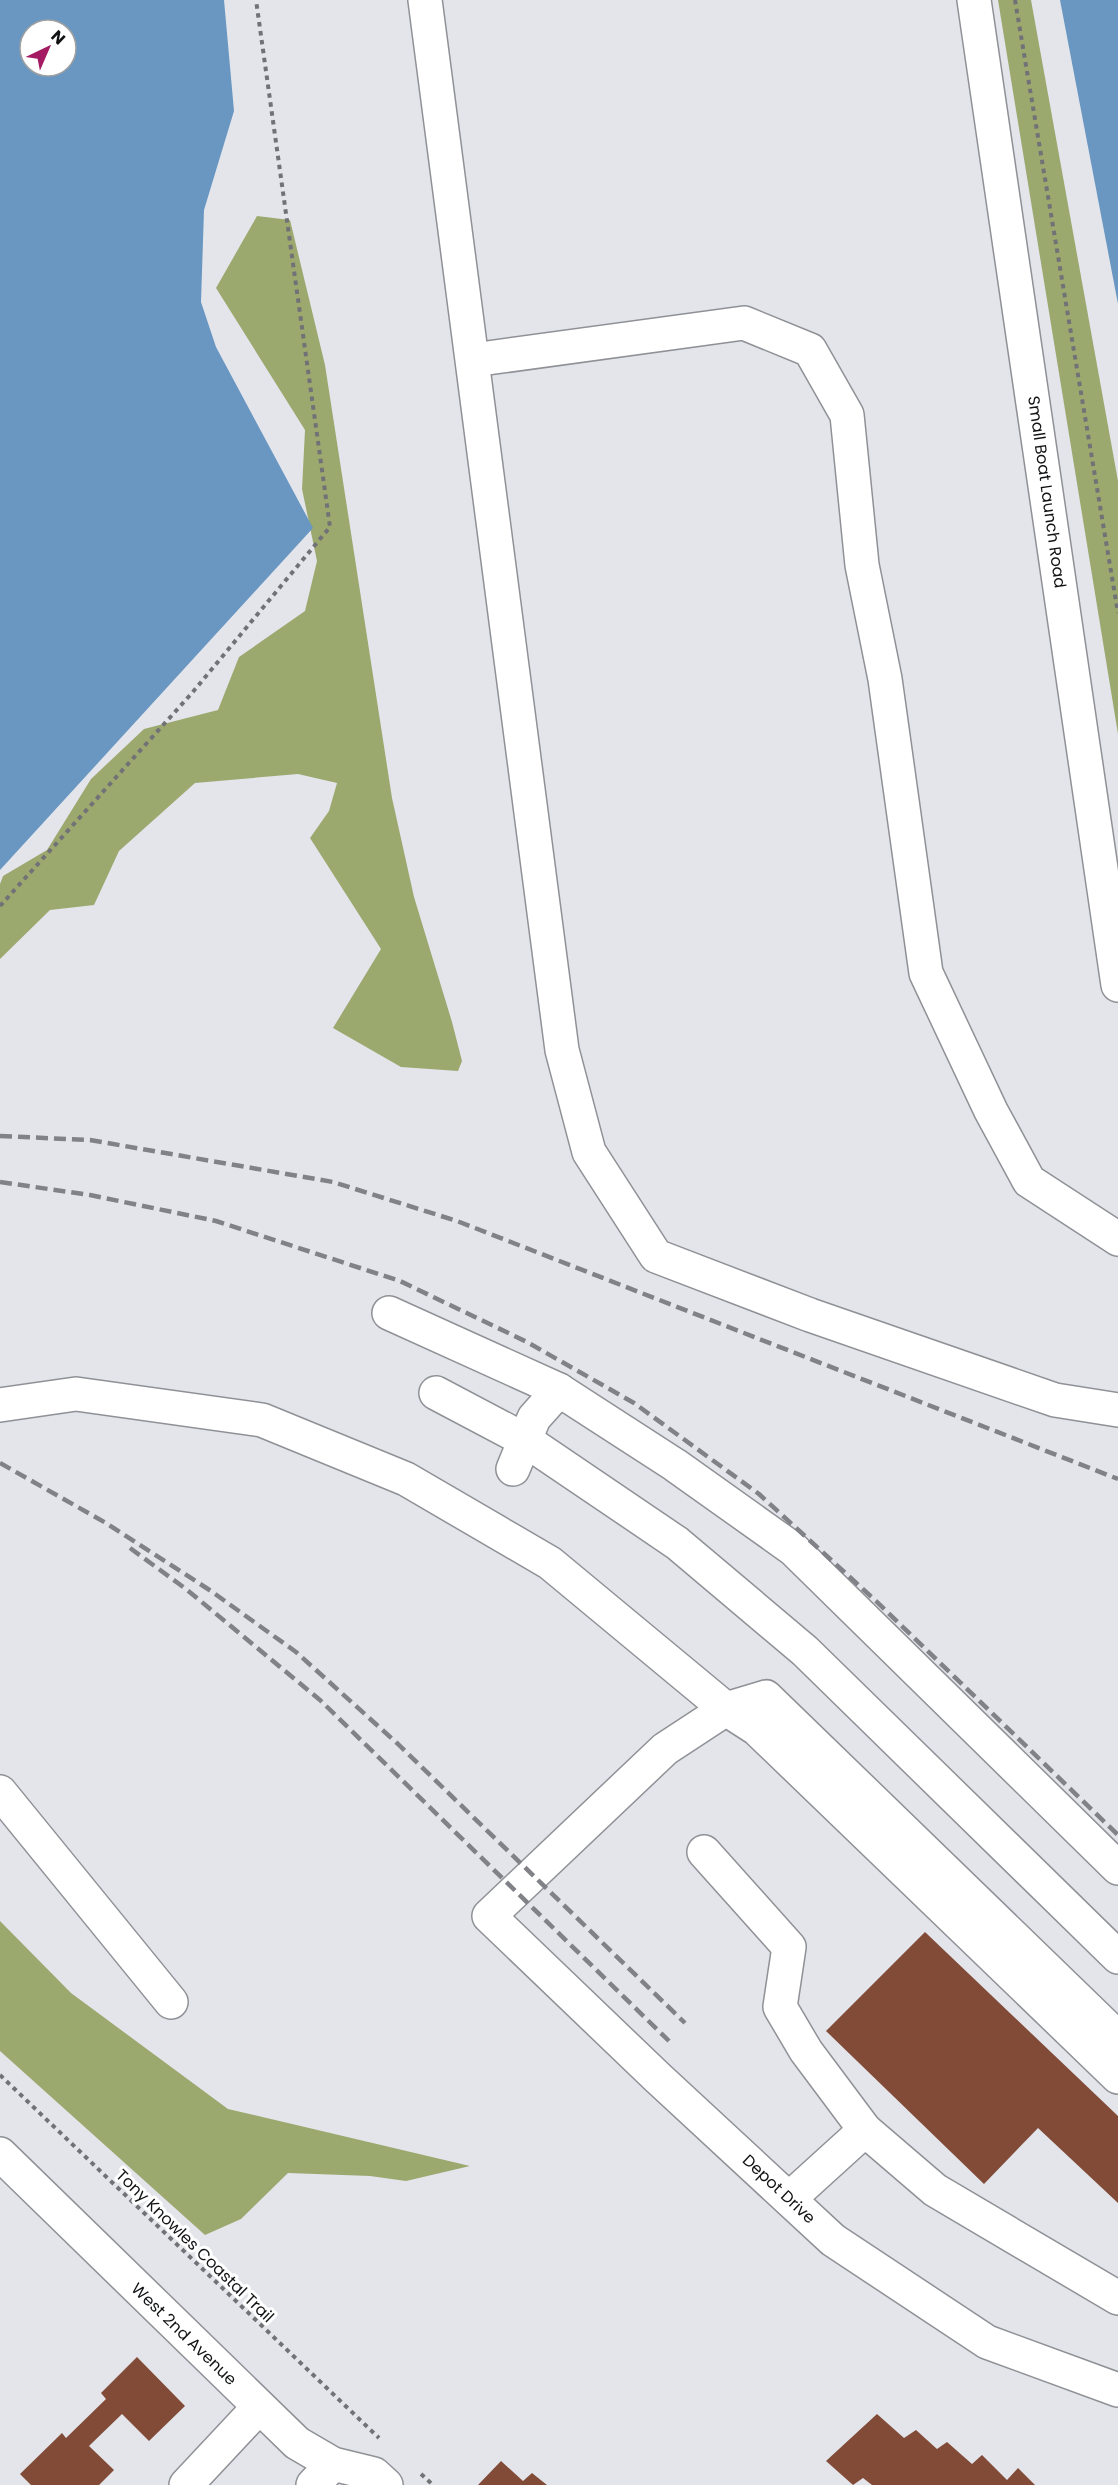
<svg xmlns="http://www.w3.org/2000/svg" width="1118" height="2485" viewBox="0 0 1118 2485" font-family="Poppins,sans-serif">
	<rect width="100%" height="100%" fill="#e3e5eb"/>
	<g fill="#9ba96f">
		<polygon points="998,0 1031,0 1118,481 1118,734"/>
		<polygon points="257,216 290,220 325,365 392,798 414,897 452,1022 462,1061 458,1071 401,1067 333,1028 381,949 310,838 329,811 337,783 298,774 195,783 119,851 94,905 50,910 0,959 0,884 3,876 47,850 91,779 144,729 218,710 239,657 305,611 317,561 302,489 305,430 216,288"/>
		<polygon points="0,1921 71,1993 228,2109 470,2166 406,2181 370,2176 288,2173 241,2219 205,2235 0,2051"/>
	</g>
	<g fill="#6a97c1" fill-rule="evenodd">
		<path d="M0,0h224l10,111 -30,99 -3,92 15,45 97,181 -313,342zM30,30h36v36h-36z"/>
		<polygon points="1060,0 1118,0 1118,304"/>
	</g>
	<g fill="#814b37">
		<polygon points="925,1932 1118,2116 1118,2203 1038,2128 984,2184 826,2031"/>
		<polygon points="137,2357 185,2406 149,2441 122,2414 89,2446 114,2470 99,2485 31,2485 20,2474 62,2433 66,2438 106,2399 101,2393"/>
		<polygon points="877,2414 904,2438 916,2430 937,2449 947,2442 972,2464 982,2455 1007,2480 1018,2468 1035,2485 872,2485 863,2478 853,2485 826,2461"/>
		<polygon points="501,2461 523,2481 532,2473 547,2485 478,2485"/>
	</g>
	<g fill="none" stroke-linecap="round" stroke-linejoin="round">
		<defs>
			<g id="minor">
				<polyline points="425,0 562,1050 589,1152 656,1256 810,1315 1055,1400 1118,1410"/>
				<polyline points="974,0 1118,985"/>
				<polyline points="473,360 744,323 810,350 847,415 862,565 885,679 926,973 991,1111 1029,1181 1118,1239"/>
				<polyline points="389,1313 559,1390 675,1465 793,1549 1118,1868"/>
				<polyline points="436,1393 525,1440 677,1543 805,1651 1118,1957"/>
				<polyline points="0,1405 76,1394 262,1420 406,1479 550,1563 726,1709 766,1697 1118,2038"/>
				<polyline points="513,1469 534,1418 559,1390"/>
				<polyline points="0,1792 171,2002"/>
				<polyline points="704,1852 789,1947 780,2007 806,2051 865,2130"/>
				<polyline points="1118,2077 757,1729 726,1709 665,1749 489,1916 657,2077 833,2240 987,2342 1118,2390"/>
				<polyline points="0,2154 297,2443 333,2464 374,2474 386,2485"/>
				<polyline points="789,2199 865,2130 935,2190 1118,2298"/>
				<polyline points="186,2485 259,2407"/>
				<polyline points="313,2485 333,2464"/>
			</g>
		</defs>
		<use href="#minor" stroke="#8f9196" stroke-width="36"/>
		<g stroke="#717276" stroke-width="4" stroke-dasharray="4.5 4.5" stroke-linecap="butt">
			<polyline points="1015,0 1118,613"/>
			<polyline points="0,906 192,693 330,527 256,0"/>
			<polyline points="0,2075 379,2438"/>
			<polyline points="421,2474 433,2485"/>
		</g>
		<use href="#minor" stroke="#fff" stroke-width="33"/>
		<g stroke="#818287" stroke-width="4.5" stroke-dasharray="12 6" stroke-linecap="butt">
			<polyline points="0,1136 90,1140 333,1182 457,1221 1118,1479"/>
			<polyline points="0,1182 90,1195 216,1221 400,1281 527,1342 634,1403 759,1494 876,1601 1118,1835"/>
			<polyline points="0,1463 106,1523 211,1591 296,1652 398,1744 685,2023"/>
			<polyline points="130,1548 186,1589 320,1700 669,2041"/>
		</g>
	</g>
	<g text-anchor="middle" dominant-baseline="central" stroke-width="6" stroke-linejoin="round" paint-order="stroke">
		<g font-size="16" fill="#111214" stroke="#fff">
			<text transform="translate(1047 492) rotate(82)">Small Boat Launch Road</text>
			<text transform="translate(779 2189) rotate(43)">Depot Drive</text>
			<text transform="translate(195 2246) rotate(44)">Tony Knowles Coastal Trail</text>
			<text transform="translate(184 2334) rotate(44)">West 2nd Avenue</text>
		</g>
	</g>
	<g transform="translate(48 48) rotate(44)"><circle r="28" fill="#ffffff" stroke="#a0a0a1" stroke-width="1.5"/>
	<path d="M0-4.5L10 22L0 15L-10 22Z" fill="#a41b64"/>
	<text y="-9" font-size="16" font-weight="bold" text-anchor="middle" fill="#111214">N</text>
	</g>
</svg>
